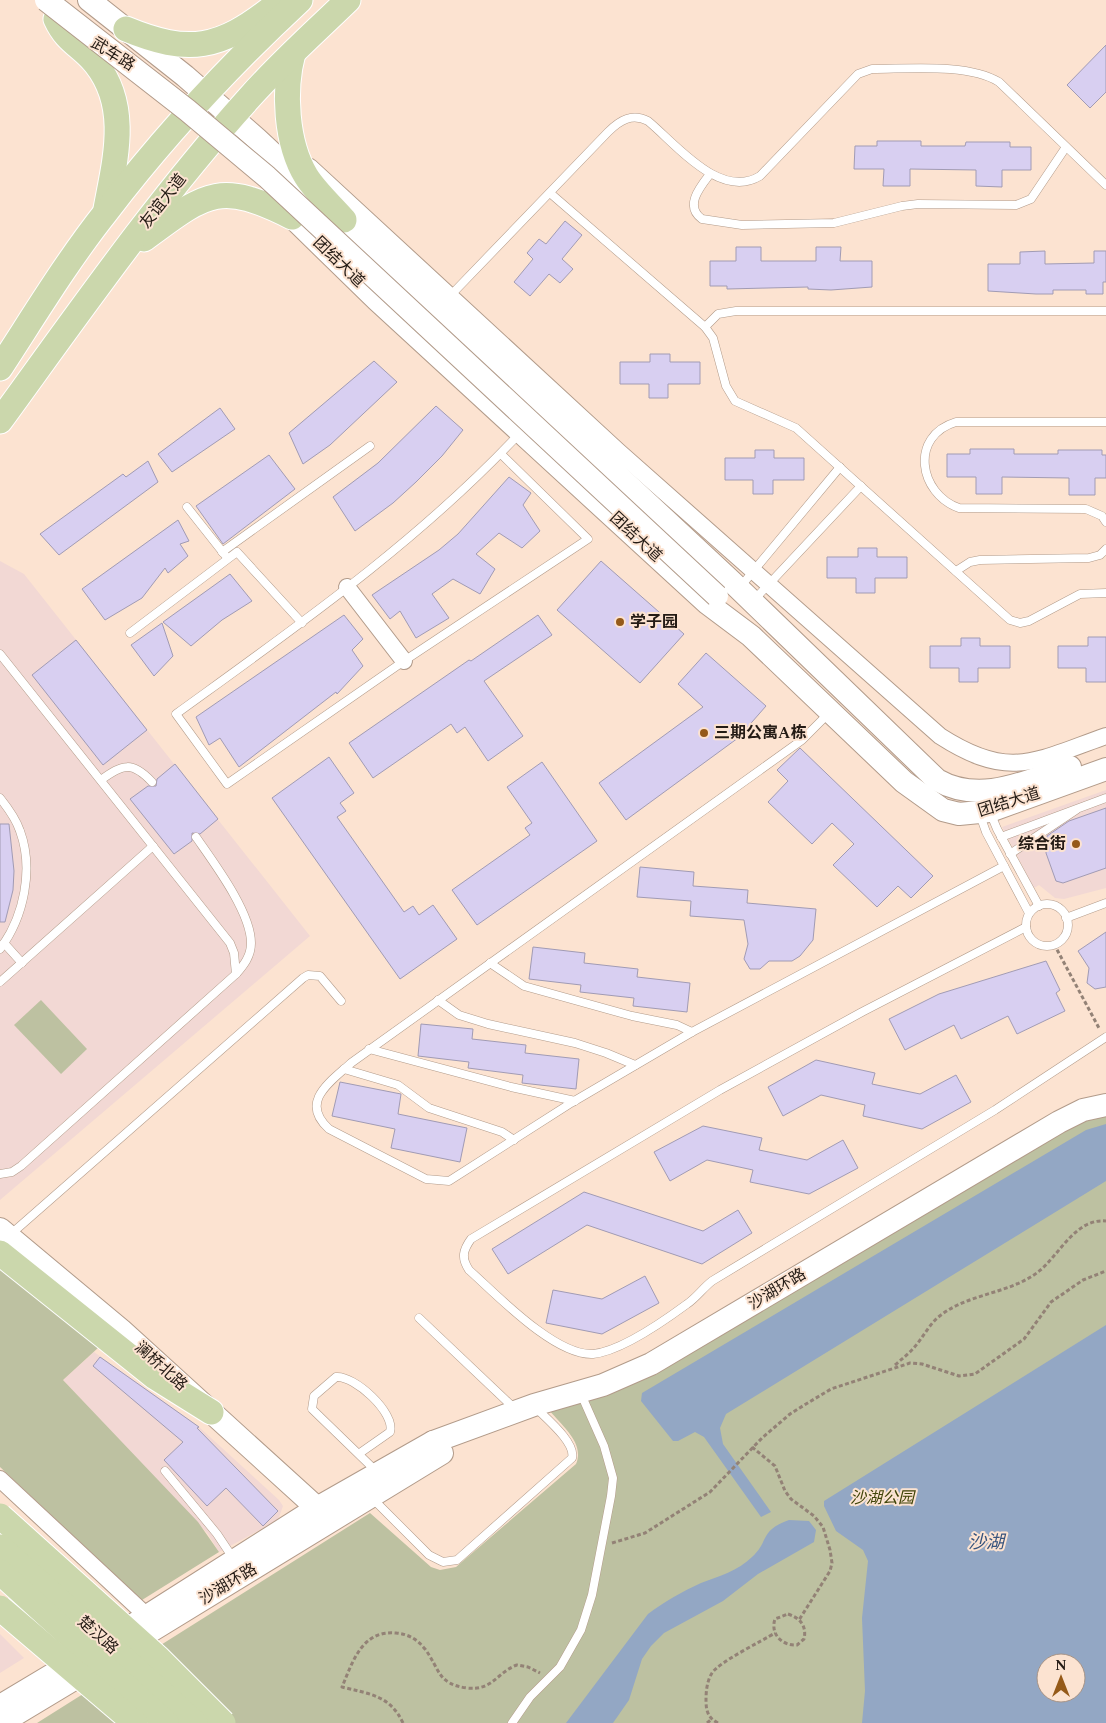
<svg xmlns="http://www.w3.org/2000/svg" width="1106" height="1723" viewBox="0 0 1106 1723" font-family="Spectral,'Noto Sans SC',serif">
	<rect width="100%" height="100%" fill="#fce3d1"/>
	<g fill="#f2d8d4">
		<polygon points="0,561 24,574 310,936 0,1200"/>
		<polygon points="1106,790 1106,888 1064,899 1055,898 1039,885 1034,888 1002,827"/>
		<polygon points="94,1352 199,1427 279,1500 283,1506 278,1520 219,1552 208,1534 63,1380"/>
		<polygon points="0,1634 24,1658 0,1673"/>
	</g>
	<g fill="#bdc1a1" fill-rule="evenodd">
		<polygon points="41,1000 87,1049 61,1074 14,1025"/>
		<path d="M1106,1113v610h-1069l333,-210 61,54 9,3 16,-3 120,-103c9,-21 -14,-38 -26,-53l532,-290zM1046,1663h30v30h-30z"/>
		<polygon points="0,1268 99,1347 63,1380 198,1522 219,1552 142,1600 0,1467"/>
	</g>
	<g fill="#93a7c4" fill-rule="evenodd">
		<polygon points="1106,1124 1106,1181 726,1414 720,1428 723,1444 771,1512 761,1517 704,1437 695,1432 678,1441 673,1441 641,1401 642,1393 1086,1130"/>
		<path d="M1106,1325v398h-244l3,-32 -3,-73 6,-57 -5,-11 -27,-19 -12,-25v-5zM1046,1663h30v30h-30z"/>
		<path d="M789,1520l20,1 7,9 -2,12 -56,32 -35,27 -59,32 -13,13 -9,13 -13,41 -16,23h-47l82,-109c16,-12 35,-23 53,-31 18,-7 37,-12 51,-26 18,-17 7,-26 37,-37z"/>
	</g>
	<g fill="#d8cff1" stroke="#a19bb4">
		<polygon points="1106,45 1106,92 1090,108 1067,85"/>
		<polygon points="877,141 921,141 921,146 965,146 966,142 1010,142 1010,147 1031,147 1031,170 1002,170 1002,187 976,186 976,170 910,169 910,186 883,186 884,169 854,169 855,146 877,146"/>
		<polygon points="565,221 582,235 562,259 573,269 560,283 549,274 530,296 514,282 533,259 527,253 539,239 546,244"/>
		<polygon points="736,247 761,247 761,261 816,261 816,247 841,247 840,261 872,261 872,287 831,290 808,289 808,287 727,289 727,286 710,286 710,261 736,261"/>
		<polygon points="1045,251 1045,264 1094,263 1094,251 1106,251 1106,282 1103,282 1103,294 1086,294 1086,290 1053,290 1053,294 1036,294 988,291 988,264 1020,264 1020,252"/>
		<polygon points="650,354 670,354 670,362 700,362 700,384 668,384 668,398 649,398 649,384 620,384 620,362 650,362"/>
		<polygon points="374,361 397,382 330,445 303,464 289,433"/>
		<polygon points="436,406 463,430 442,456 416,482 393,503 355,531 333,497 378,463"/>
		<polygon points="220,408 235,429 172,472 158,454"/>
		<polygon points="970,449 1014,449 1014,454 1058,454 1058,450 1102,450 1102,455 1106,455 1106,478 1095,478 1095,495 1069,495 1069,478 1002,477 1002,494 976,494 976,477 947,477 947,454 970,454"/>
		<polygon points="755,450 774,450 774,458 804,458 804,480 773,480 773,494 753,494 753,480 725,480 725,458 755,458"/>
		<polygon points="269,455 295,489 223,544 196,506"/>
		<polygon points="148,461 158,482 59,555 40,534 123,474 126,477"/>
		<polygon points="509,477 531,493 523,505 540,531 522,548 499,533 476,554 495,569 480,594 453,579 432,594 449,618 416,638 400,611 390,619 372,595 439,550 458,534"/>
		<polygon points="178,520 189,541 180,544 188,556 168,573 165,568 142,598 105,620 82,589"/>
		<polygon points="858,548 877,548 877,557 907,557 907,578 875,578 875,593 856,593 856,578 827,578 827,557 858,557"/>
		<polygon points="601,561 684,634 640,683 557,610"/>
		<polygon points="230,574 252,601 222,620 191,646 163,622"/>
		<polygon points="344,615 363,639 352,650 363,666 337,694 336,692 239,767 220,738 209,745 196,717"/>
		<polygon points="538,615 552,635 484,681 523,736 488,761 465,727 457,733 451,724 373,778 349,743 469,660 471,661"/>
		<polygon points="162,623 173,656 154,676 131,645"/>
		<polygon points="1088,637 1106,637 1106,682 1086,682 1086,668 1058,668 1058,646 1088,646"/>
		<polygon points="961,638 980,638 980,646 1010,646 1010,668 978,668 978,682 959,682 959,668 930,668 930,646 961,646"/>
		<polygon points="76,640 147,730 103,765 32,675"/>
		<polygon points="706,653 766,706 738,738 626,820 599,783 703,707 678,684"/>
		<polygon points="800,748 933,876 911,898 898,886 877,907 833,865 854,844 832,823 812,844 768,802 788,781 777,770"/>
		<polygon points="329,757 354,793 340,803 346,811 337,817 404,912 413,906 419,915 433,905 457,939 400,979 272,798"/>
		<polygon points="542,762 597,841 477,925 452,890 530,835 525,828 532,823 507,787"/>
		<polygon points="175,764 218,819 200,834 192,833 192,841 174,854 130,799 148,786 156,786 157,779"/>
		<polygon points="1106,808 1106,868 1063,883 1056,881 1046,853 1047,836 1069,821"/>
		<polygon points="0,824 9,824 14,871 13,890 5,922 0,922"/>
		<polygon points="640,867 694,872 693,886 748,890 747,903 816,909 813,940 800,956 792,961 769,961 760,969 750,969 744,959 748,944 744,920 690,916 691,901 637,897"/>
		<polygon points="1106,932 1106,987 1095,989 1087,983 1089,968 1078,951"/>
		<polygon points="533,947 585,953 584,963 638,969 637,977 690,983 687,1012 633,1006 634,998 580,992 581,985 529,979"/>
		<polygon points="1046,961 1060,990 1056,993 1065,1011 1017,1034 1008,1016 961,1039 954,1025 905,1050 889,1019 939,994"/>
		<polygon points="421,1024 473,1029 472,1039 526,1045 525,1053 579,1059 576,1089 522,1083 523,1075 468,1068 469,1062 418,1056"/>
		<polygon points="816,1060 875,1073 872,1084 920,1094 956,1075 971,1102 922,1129 863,1116 865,1105 821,1095 783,1116 768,1087"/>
		<polygon points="340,1082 401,1094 398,1114 467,1128 460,1162 391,1148 395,1129 332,1116"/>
		<polygon points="703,1126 762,1138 759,1150 807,1160 843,1140 858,1168 809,1194 750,1182 753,1170 707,1160 670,1181 654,1152"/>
		<polygon points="584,1192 703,1231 738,1210 752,1233 702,1264 587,1225 508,1274 492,1249"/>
		<polygon points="645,1276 659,1303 602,1334 546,1323 553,1290 602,1299"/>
		<polygon points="100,1357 199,1427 197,1428 278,1511 263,1526 226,1488 207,1506 164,1460 183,1442 93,1366"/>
	</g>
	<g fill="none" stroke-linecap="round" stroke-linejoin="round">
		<defs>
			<g id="lane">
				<path d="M710,174c-10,13 -26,32 -8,45l40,6 92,-2 68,-17 16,-2 98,1 15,-6 35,-52"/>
				<polyline points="550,193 705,327 713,338 726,386 735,401 796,428 1010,620 1020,623 1029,621 1080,594 1106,593"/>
				<path d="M450,296l158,-164c12,-12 24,-19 40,-11 29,24 72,79 112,55l98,-102 14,-5c37,0 96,-6 127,13l107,103"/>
				<polyline points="705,327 718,314 736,311 1106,311"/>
				<path d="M1106,422h-150c-47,14 -37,72 3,86l127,1 16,7 4,6"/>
				<path d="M501,454l87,85 -184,122 -177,123 -51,-70c120,-87 242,-172 344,-281"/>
				<polyline points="187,507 225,555"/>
				<polyline points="222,552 370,446"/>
				<polyline points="956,571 970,562 980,560 1089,558 1100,555 1106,549"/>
				<polyline points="741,586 840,467"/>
				<polyline points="754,600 861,486"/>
				<polyline points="130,633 237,552 302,623"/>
				<polyline points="0,654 230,943 234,953 236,974"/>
				<path d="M829,713l-27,27 -451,323c-21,19 -52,39 -22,66l97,50 23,2 122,-78 121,-71 312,-166"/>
				<path d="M101,780c22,-16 31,-19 51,2"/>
				<path d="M0,798c8,10 16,21 20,33 14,38 4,86 -20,118"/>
				<polyline points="990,812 997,829 1039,906"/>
				<polyline points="980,815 986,832 1029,913"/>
				<polyline points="1001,837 1106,798"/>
				<polyline points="1010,854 1076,810"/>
				<circle cx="1047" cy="925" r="21"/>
				<polyline points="1066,918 1106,903"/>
				<path d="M1026,927l-164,85 -142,78 -249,149c-8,11 -10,19 -2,31 28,25 86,86 124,84 29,-3 71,-33 94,-50 9,-6 16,-16 25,-23l283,-171 111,-73"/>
				<polyline points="4,943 22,963"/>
				<polyline points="490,963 524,986 632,1016 677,1025 692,1032"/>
				<polyline points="0,982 153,846"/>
				<polyline points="438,1000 459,1015 488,1024 575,1043 606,1053 635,1065"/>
				<polyline points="369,1049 511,1087 575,1101"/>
				<polyline points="344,1069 398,1085 429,1108 502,1132 514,1140"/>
				<path d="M0,1174l12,-2 9,-6 215,-192c8,-9 15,-18 15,-31 0,-31 -37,-80 -55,-106"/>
				<polyline points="11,1234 303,978 308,975 320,976 341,1001"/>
				<polyline points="419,1318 514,1408"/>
				<path d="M360,1453l30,-21c6,-19 -36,-57 -54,-55l-22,19 -2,13 65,63"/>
				<polyline points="165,1471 217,1534 233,1558"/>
				<path d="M373,1499l56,56 14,7 14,-2 115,-102c4,-15 -25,-39 -36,-50"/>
				<polyline points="512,1723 530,1697 560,1667 581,1630 592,1595 611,1496 613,1478 604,1446 581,1394"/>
			</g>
			<g id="street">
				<path d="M310,167l308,284 322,285c70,45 95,25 166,0"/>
				<polyline points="347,587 404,661"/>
				<polyline points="0,1479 148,1617"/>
			</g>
			<g id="secondary">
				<path d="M89,0l96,76 72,63 474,442 206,199c44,25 89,1 133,-13"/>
				<polyline points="281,202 292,217 377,300 707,603 751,636 904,782 943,810 959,814 990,811 1106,769"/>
				<polyline points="0,1229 121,1330 317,1508"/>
				<polyline points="433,1442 534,1405 603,1385 651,1364 1059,1122 1083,1110 1106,1105"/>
				<polyline points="111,1639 317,1508 433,1442 442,1453 123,1648"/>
				<polyline points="0,1706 82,1657"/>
				<polyline points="1,1723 94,1667"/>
			</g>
			<g id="primary">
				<path d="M56,19c11,24 25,26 40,45 34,43 19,96 10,145"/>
				<path d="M126,29c63,26 94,20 147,-22"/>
				<path d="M293,53c-10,37 -7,90 13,123 10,16 26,30 38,44"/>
				<path d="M144,239c62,-46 75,-59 148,-22"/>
				<path d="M0,368c34,-52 67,-107 106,-156 58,-76 124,-147 194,-212"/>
				<path d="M0,421c80,-110 158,-222 249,-323 31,-35 66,-66 99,-98"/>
				<polyline points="0,1253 155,1377 211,1412"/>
			</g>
		</defs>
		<use href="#lane" stroke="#b29b8a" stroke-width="9"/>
		<use href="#street" stroke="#b29b8a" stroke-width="18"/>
		<use href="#secondary" stroke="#b29b8a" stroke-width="24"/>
		<use href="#primary" stroke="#fff" stroke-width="27"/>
		<g stroke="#938276" stroke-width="3" stroke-dasharray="4 2.5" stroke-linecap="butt">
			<polyline points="1054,944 1100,1030"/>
			<path d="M895,1365c8,-7 16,-13 22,-21 8,-10 14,-22 24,-29 29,-22 68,-21 97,-43 21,-16 37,-54 68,-51"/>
			<polyline points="752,1447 775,1466 785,1491 791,1499 814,1516 823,1527 830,1550 832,1563 830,1571 799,1620"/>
			<polyline points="612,1543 645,1533 710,1492 762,1438 790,1414 806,1404 831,1389 910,1363 922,1364 959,1376 975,1374 1024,1339 1051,1302 1083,1280 1106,1271"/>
			<path d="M788,1614c12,4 19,12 16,25l-7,6c-15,1 -27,-11 -22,-26z"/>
			<path d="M403,1723c-13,-28 -34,-29 -61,-36 11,-26 20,-57 54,-54 12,1 21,6 29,16 15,20 12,35 42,39 26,3 30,-16 50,-23l11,2 12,6"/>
			<polyline points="707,1723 712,1719"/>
			<path d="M718,1723c-10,-5 -12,-12 -12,-23 0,-9 1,-19 6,-27 7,-11 50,-32 63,-40"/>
		</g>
		<use href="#lane" stroke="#fff" stroke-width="8"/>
		<use href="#street" stroke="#fff" stroke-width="16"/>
		<use href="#secondary" stroke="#fff" stroke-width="22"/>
		<use href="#primary" stroke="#cbd7ac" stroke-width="25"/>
		<defs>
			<polyline id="secondary-bridge" points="46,0 187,110 267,177 717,596"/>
			<g id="primary-bridge">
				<polyline points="0,1516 158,1658 223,1723"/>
				<polyline points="0,1547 195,1723"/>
				<polyline points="0,1572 166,1723"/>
				<polyline points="0,1608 135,1723"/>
			</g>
		</defs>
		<use href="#secondary-bridge" stroke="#b29b8a" stroke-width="24" stroke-linecap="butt"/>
		<use href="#primary-bridge" stroke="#fff" stroke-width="27" stroke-linecap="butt"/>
		<use href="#secondary-bridge" stroke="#fff" stroke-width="22"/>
		<use href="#primary-bridge" stroke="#cbd7ac" stroke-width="25"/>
	</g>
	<g fill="#955a19" stroke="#fce3d1" stroke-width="2">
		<circle cx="620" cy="622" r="5"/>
		<circle cx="704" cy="733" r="5"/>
		<circle cx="1076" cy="844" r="5"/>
	</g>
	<g text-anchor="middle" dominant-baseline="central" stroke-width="4" stroke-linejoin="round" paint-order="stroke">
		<g font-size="16" fill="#241b15" stroke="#fce3d1">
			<text transform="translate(113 54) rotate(32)">武车路</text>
			<text transform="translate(163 201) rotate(-52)">友谊大道</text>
			<text transform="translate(339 262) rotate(44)">团结大道</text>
			<text transform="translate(636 537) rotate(43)">团结大道</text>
			<text transform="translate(1009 802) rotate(-17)">团结大道</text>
			<text transform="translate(777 1289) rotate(-31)">沙湖环路</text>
			<text transform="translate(161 1366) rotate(42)">澜桥北路</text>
			<text transform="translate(228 1584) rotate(-31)">沙湖环路</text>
			<text transform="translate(98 1635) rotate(42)">楚汉路</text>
		</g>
		<g font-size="16" font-weight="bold" fill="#241b15" stroke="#fce3d1" text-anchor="start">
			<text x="630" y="622">学子园</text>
			<text x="714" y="733">三期公寓A栋</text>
			<text x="1066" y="844" text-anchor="end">综合街</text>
		</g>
		<g font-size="16" font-style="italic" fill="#404408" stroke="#fce3d1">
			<text x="882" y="1498">沙湖公园</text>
		</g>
		<g font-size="18" font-style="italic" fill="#36537d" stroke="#fce3d1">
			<text x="986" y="1542">沙湖</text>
		</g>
	</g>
	<g transform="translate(1061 1678)"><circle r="24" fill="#fce3d1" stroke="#a69386"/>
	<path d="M0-4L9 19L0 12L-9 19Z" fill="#955a19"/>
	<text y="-8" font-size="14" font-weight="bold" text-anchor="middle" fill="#241b15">N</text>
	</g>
</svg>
